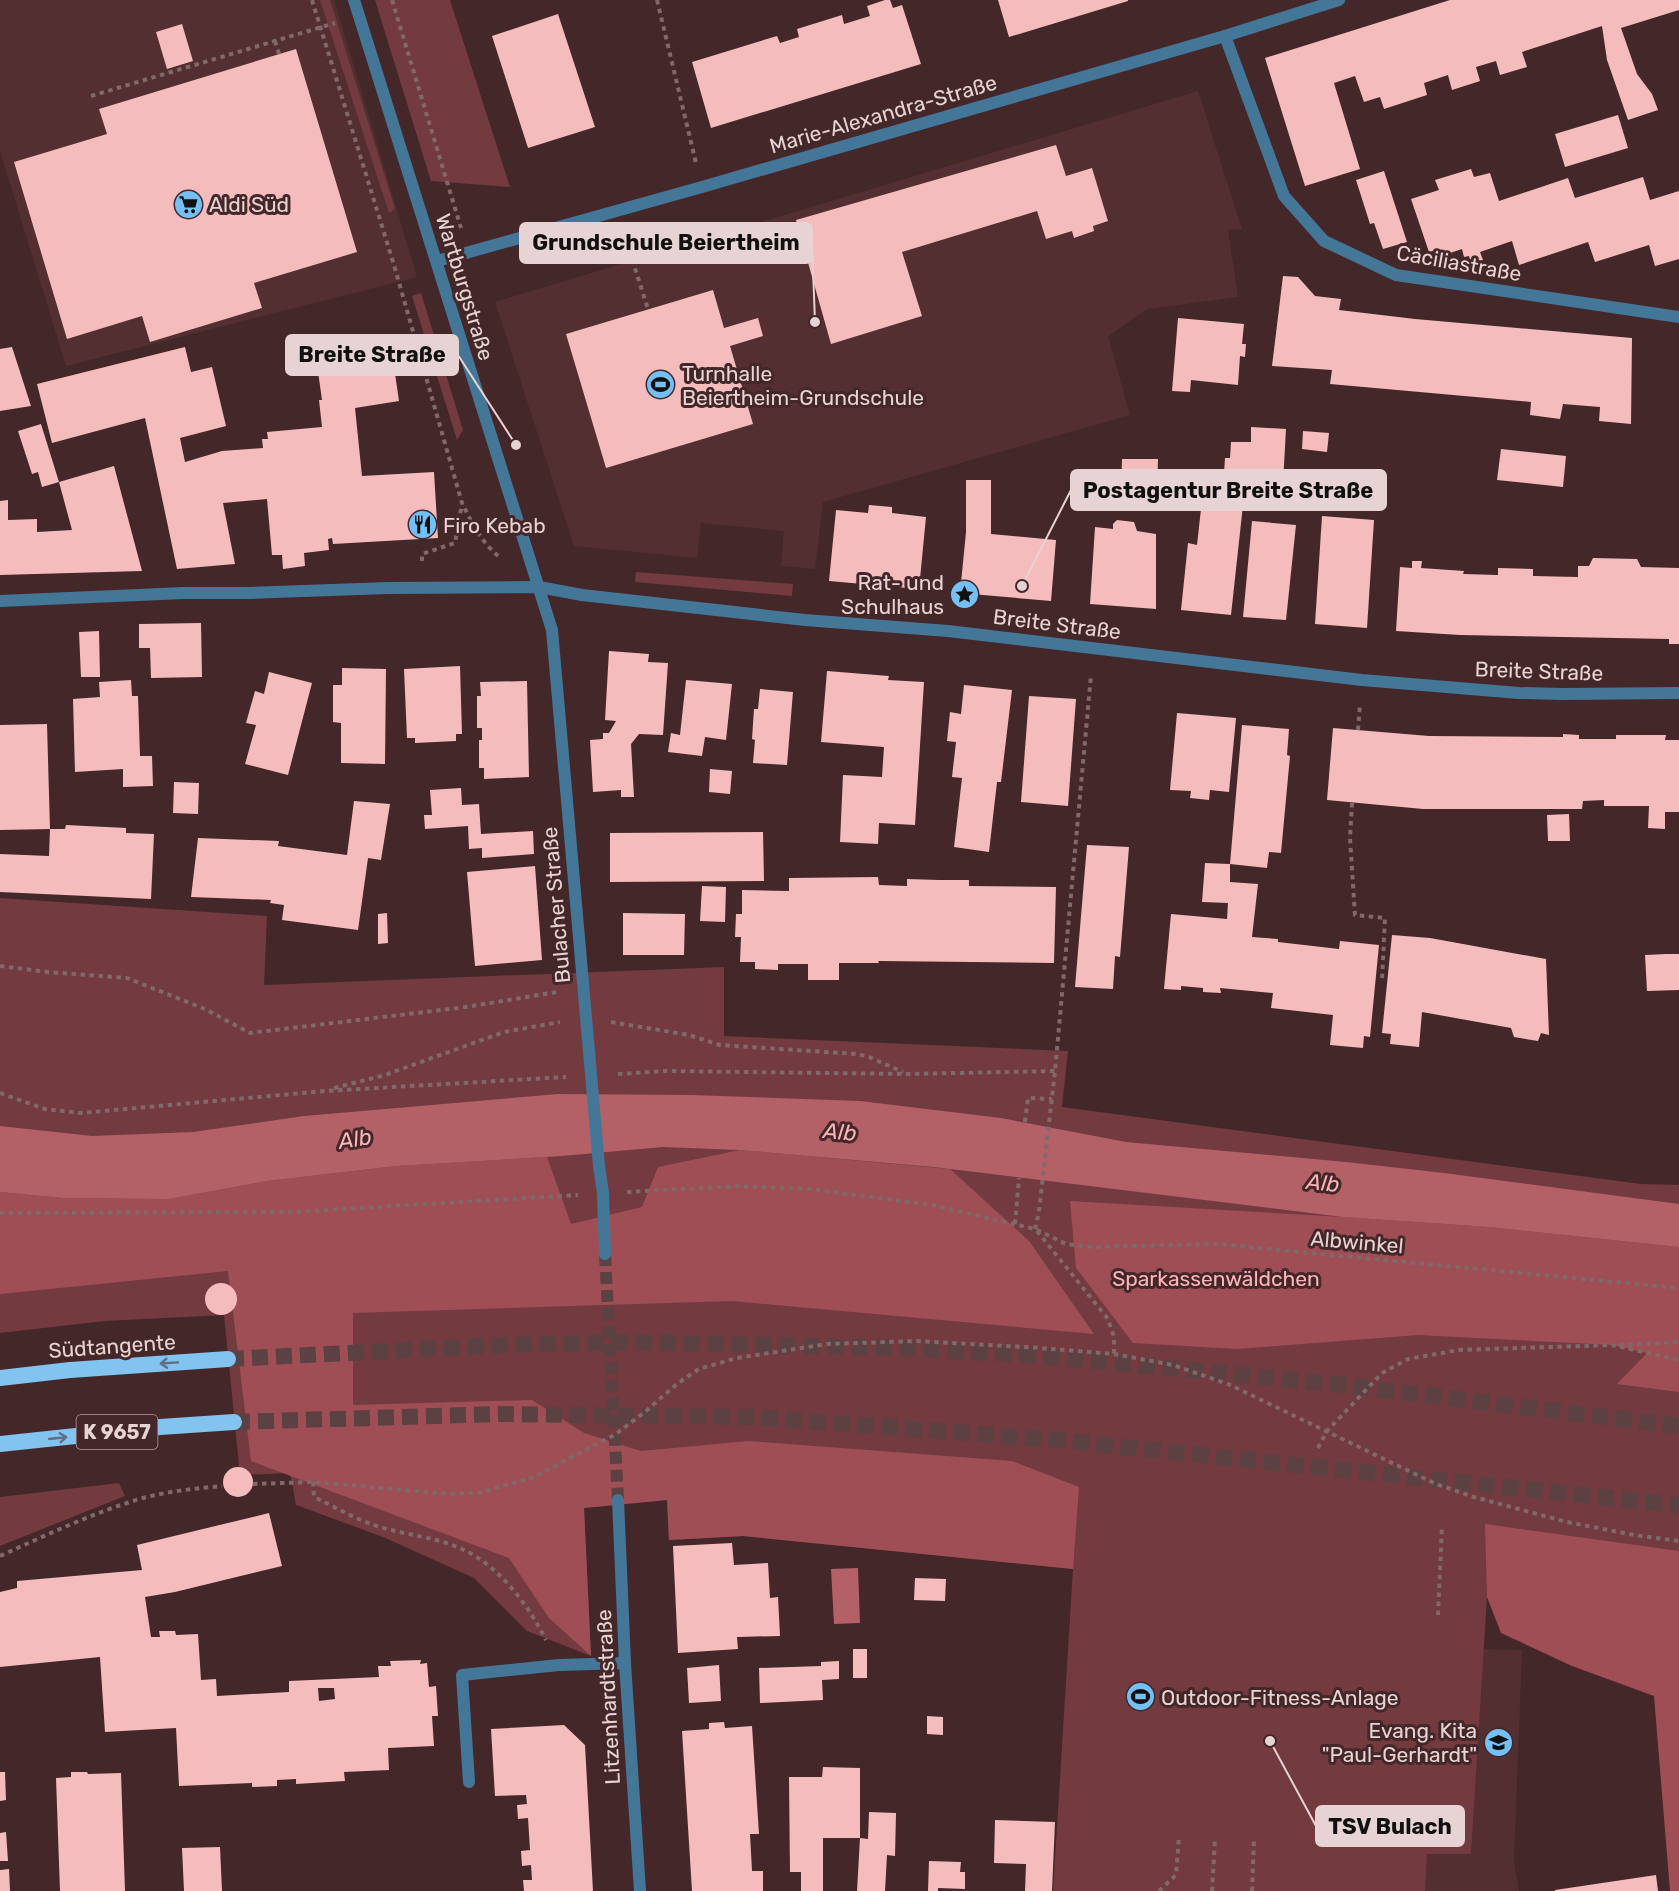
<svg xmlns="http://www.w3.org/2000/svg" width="1679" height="1891" viewBox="0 0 1679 1891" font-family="Rubik,sans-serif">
	<rect width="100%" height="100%" fill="#442729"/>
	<g fill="#532f31">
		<polygon points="0,0 334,0 417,277 66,366 0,151"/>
		<polygon points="1198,91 1242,229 1228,230 1238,297 1147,309 1108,336 1130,415 823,502 815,569 781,566 784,531 701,523 697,558 574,546 495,302"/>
		<polygon points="1483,1649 1522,1650 1514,1862 1519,1891 1425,1891 1427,1854 1471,1853"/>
	</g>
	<g fill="#733a3f">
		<polygon points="320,0 330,0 395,209 389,213"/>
		<polygon points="375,0 450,0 510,187 431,181"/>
		<polygon points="421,293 463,430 457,440 412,296"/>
		<polygon points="636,572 793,584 792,596 635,582"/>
		<polygon points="0,898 267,916 264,985 724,967 724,1036 1068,1051 1062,1107 1641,1184 1679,1185 1679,1610 1487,1597 1471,1854 1427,1854 1425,1891 1053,1891 1073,1569 743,1536 669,1540 667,1500 584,1508 591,1656 527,1631 474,1578 383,1537 296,1505 290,1473 240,1475 224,1315 105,1321 0,1333"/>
		<polygon points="119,1483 125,1496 0,1546 0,1497"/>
	</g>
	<g fill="#a04e56">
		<polygon points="740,1150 950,1169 1029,1241 1094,1334 732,1301 353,1313 353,1405 532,1400 584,1433 641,1451 748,1441 1012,1461 1079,1487 1073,1569 743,1536 669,1540 667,1500 584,1508 591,1656 549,1618 509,1558 251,1461 228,1271 0,1294 0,1192 63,1198 169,1199 267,1181 396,1166 547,1157 571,1224 642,1207 658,1167"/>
		<polygon points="1070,1201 1343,1217 1489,1227 1679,1247 1679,1392 1617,1384 1647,1353 1612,1345 1418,1335 1238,1349 1133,1343 1076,1268"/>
		<polygon points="1485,1524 1679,1551 1679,1891 1670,1891 1654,1696 1572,1666 1501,1633 1487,1597"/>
	</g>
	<g fill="#b46067">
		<polygon points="558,1094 692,1095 860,1101 1001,1118 1126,1142 1346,1162 1444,1173 1679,1204 1679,1247 1489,1227 1343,1217 934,1167 740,1150 663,1147 562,1156 396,1166 267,1181 169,1199 63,1198 0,1192 0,1126 92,1136 193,1132 304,1116"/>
		<polygon points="858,1568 860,1623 834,1624 831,1569"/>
	</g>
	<g fill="#f5bcbe" fill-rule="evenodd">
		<polygon points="885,0 890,0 893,8 902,5 921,64 711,128 692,62 777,36 780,43 799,37 797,29 842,15 844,24 870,16 867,6"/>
		<polygon points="998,0 1128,0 1128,1 1009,37"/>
		<polygon points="1450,0 1679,0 1679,10 1621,28 1637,74 1652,94 1658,110 1628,120 1607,60 1602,26 1522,52 1527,67 1500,75 1496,61 1476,67 1480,81 1452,90 1448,75 1424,83 1427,95 1384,109 1380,97 1364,102 1355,76 1334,83 1360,169 1305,186 1265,58"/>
		<polygon points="558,14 595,127 528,148 492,36"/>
		<polygon points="182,24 193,61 167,69 156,32"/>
		<polygon points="296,49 357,252 254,283 262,308 150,342 142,316 67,339 14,162 107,134 99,109"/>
		<polygon points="1618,115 1628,148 1565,167 1555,134"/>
		<polygon points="1056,145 1066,176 1092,168 1108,221 1093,226 1094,231 1074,238 1072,231 1046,239 1037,211 902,252 922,316 831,344 796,220"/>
		<polygon points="1471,169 1474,177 1490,173 1499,201 1568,178 1575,198 1643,177 1650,200 1679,191 1679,259 1655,266 1649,245 1595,262 1588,242 1519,265 1512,241 1480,252 1483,260 1471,264 1469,256 1464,257 1462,249 1438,257 1436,250 1429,252 1411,199 1439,190 1435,180"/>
		<polygon points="1384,171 1407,242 1383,249 1374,223 1370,224 1356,180"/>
		<polygon points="1283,276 1298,277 1315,296 1341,299 1339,310 1415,319 1632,338 1631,424 1599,421 1600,407 1563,404 1560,419 1530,415 1531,402 1330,384 1332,370 1272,366"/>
		<polygon points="713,290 724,328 758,318 763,336 730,346 753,424 606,468 566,334"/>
		<polygon points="1178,318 1244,324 1242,344 1246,344 1245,357 1240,356 1238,385 1191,380 1190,392 1172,391"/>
		<polygon points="390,339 399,401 355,408 362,476 434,472 438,538 333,544 332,538 328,539 329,550 304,553 305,566 283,569 282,555 272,555 267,499 223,503 235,564 177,569 145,418 52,443 37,384 185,347 191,372 212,367 226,426 180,438 185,462 222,451 263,448 262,439 268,439 267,432 322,427 319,400 322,400 315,350"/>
		<polygon points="12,347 31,406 0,411 0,349"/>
		<polygon points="41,424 59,482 114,466 142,571 0,575 0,501 8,500 8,520 37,519 37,532 72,530 59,482 42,487 38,472 32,474 18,431"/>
		<polygon points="1251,427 1286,429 1282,501 1246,499 1247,474 1224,473 1225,458 1230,458 1231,442 1251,442"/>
		<polygon points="1303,431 1329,433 1327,452 1302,449"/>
		<polygon points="1501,449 1566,456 1563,487 1497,480"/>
		<polygon points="1122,459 1158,459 1157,496 1121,496"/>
		<polygon points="966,480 991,480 991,534 1056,540 1051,601 960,593 966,532"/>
		<polygon points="1202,500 1243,505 1231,615 1181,610 1188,543 1197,545"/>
		<polygon points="869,505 892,507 892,513 926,517 919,589 829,581 836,510 868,513"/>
		<polygon points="1322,516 1374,520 1367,628 1315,624"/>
		<polygon points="1117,520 1134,522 1137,531 1156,534 1156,609 1090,604 1095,527 1113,529 1113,524"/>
		<polygon points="1252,521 1296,525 1286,620 1243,617"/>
		<polygon points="1593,558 1637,559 1641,567 1679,568 1679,644 1669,644 1669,639 1460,635 1396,631 1400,567 1412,568 1412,561 1422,561 1421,568 1464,571 1463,574 1498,575 1498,568 1533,569 1533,576 1578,577 1578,566 1589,566"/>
		<polygon points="201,623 202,677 151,678 150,648 139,648 139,624"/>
		<polygon points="99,631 100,677 81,677 79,632"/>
		<polygon points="609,651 649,654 648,662 668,663 663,735 639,734 631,744 634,797 621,797 621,790 593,792 590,740 603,739 603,733 609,733 616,721 605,720"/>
		<polygon points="460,666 462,734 456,734 456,741 415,743 415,738 407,738 404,669"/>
		<polygon points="342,668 386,669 385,764 341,763 341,723 333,722 333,685 342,685"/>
		<polygon points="827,671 889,676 888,680 924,682 915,825 879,823 878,844 840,842 843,775 882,777 884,747 821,742"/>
		<polygon points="269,672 312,683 288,775 245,764 256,725 246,723 255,691 264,694"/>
		<polygon points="131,680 132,696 138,696 140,756 152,756 153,786 123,787 123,769 75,772 73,699 100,697 99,682"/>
		<polygon points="686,680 732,684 726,740 705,737 702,756 668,752 671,733 680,735"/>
		<polygon points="527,681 529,777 484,779 484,768 479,768 479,740 482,740 482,728 477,728 477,696 481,696 480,682"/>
		<polygon points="964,685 1012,690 1001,782 997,782 989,852 954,847 962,778 952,777 956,742 947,741 950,712 961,714"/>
		<polygon points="760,689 793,692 787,765 753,763 755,740 752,739 754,709 758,709"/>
		<polygon points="1029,696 1076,699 1068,806 1021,802"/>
		<polygon points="1177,713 1236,718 1229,792 1210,790 1209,800 1190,798 1191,791 1170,790"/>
		<polygon points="47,724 50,829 0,830 0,725"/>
		<polygon points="1242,725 1289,729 1287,755 1290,756 1281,853 1269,852 1267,868 1230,864"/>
		<polygon points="1333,728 1429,736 1563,737 1563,734 1579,735 1579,739 1616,739 1616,735 1666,735 1665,740 1679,740 1679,812 1665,812 1665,829 1648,828 1649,806 1604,806 1604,800 1583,801 1582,809 1423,809 1327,800"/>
		<polygon points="710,769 732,771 730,794 709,792"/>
		<polygon points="174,782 199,783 198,814 173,813"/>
		<polygon points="461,788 462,805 479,804 481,834 533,831 534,854 482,858 482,848 469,849 468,826 425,829 424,815 432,815 430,790"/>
		<polygon points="354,801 390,804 381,860 368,858 358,930 282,920 284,905 270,903 271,900 191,897 198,838 279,841 278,846 347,855"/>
		<polygon points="1569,814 1570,841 1548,841 1547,815"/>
		<polygon points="66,825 126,828 126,833 154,834 151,899 0,892 0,854 49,856 50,829 65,829"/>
		<polygon points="763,832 764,881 610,882 610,833"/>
		<polygon points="1087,845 1129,847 1120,957 1115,956 1113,989 1075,987"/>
		<polygon points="1205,863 1230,864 1230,882 1258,884 1252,937 1278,939 1278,942 1339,949 1340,941 1379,945 1370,1037 1364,1036 1363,1048 1330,1045 1333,1015 1271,1008 1273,993 1220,988 1221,993 1203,992 1203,988 1181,986 1181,990 1164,989 1171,914 1227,919 1228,903 1202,902"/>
		<polygon points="535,866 542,960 475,966 467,872"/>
		<polygon points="878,877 879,885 907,886 907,879 939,880 969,880 969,886 1056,887 1054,963 878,961 879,963 839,963 839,980 808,980 808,964 778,964 778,970 755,969 755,962 740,962 741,937 735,937 736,914 742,914 742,890 789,891 789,878"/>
		<polygon points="702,886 726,887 725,922 700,921"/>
		<polygon points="387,913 388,943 378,944 378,914"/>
		<polygon points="623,913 685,914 684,955 623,955"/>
		<polygon points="1392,935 1430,938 1546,959 1549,1035 1541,1033 1538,1041 1514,1037 1511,1028 1422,1012 1419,1047 1390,1044 1391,1034 1382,1033"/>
		<polygon points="1666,954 1679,954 1679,990 1647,991 1645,955"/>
		<circle cx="221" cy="1299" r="16"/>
		<circle cx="238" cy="1482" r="15"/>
		<path d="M269,1513l13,53 -107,26 -30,5 6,40h9l-1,-6h16l1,4 22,-1 3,46 15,-1 1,17 72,-4v-11l90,-4 -1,-11h13l-1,-5 31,-1 -1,4 7,-1 2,24 7,-1 2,30h-6l2,30 -46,2 1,22 -45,2 1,9 -49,3v-5l-19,1v6l-25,1v-4l-73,3 -3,-58 -71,4 -5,-75 -100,10v-75l17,-4v-7l125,-11 -5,-25zM318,1688h16l1,11 -16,2z"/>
		<polygon points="732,1543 734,1565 768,1563 770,1598 778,1597 780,1636 737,1637 738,1649 678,1653 673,1546"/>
		<polygon points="915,1578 946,1579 945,1601 914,1600"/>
		<rect x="853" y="1649" width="14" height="29"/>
		<polygon points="839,1661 839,1679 822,1680 823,1700 760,1703 759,1668 821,1666 821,1662"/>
		<polygon points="719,1665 721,1701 689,1703 687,1668"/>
		<polygon points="927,1716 943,1717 943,1735 927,1734"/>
		<polygon points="724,1722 725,1728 752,1726 759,1834 750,1834 752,1871 763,1871 763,1891 692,1891 682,1731 709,1729 709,1723"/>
		<polygon points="564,1725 585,1745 593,1891 524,1891 523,1880 532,1880 531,1865 522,1866 521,1851 530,1850 528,1818 518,1819 517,1805 527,1804 526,1795 495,1796 491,1729"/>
		<polygon points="823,1767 860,1768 860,1838 823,1838 823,1891 801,1891 801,1872 790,1872 789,1777 822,1777"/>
		<polygon points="0,1772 5,1772 6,1800 0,1801"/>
		<polygon points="71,1772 87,1772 88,1774 121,1773 125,1891 60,1891 56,1778 71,1777"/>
		<polygon points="869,1812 896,1813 895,1856 887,1855 885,1891 857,1891 860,1838 868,1839"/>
		<polygon points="995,1820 1055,1822 1052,1891 1025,1891 1026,1864 994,1863"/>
		<polygon points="6,1832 8,1861 0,1861 0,1833"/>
		<polygon points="220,1847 222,1891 184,1891 182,1848"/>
		<polygon points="929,1861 961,1862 960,1872 965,1872 965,1889 938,1888 938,1891 928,1891"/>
		<polygon points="9,1869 10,1891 0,1891 0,1870"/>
		<polygon points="1656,1875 1658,1891 1555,1891 1555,1890"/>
	</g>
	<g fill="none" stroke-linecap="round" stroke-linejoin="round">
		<polyline stroke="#5c4143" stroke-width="12" stroke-dasharray="12 6" stroke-linecap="butt" points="605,1254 618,1500"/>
		<g stroke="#5c4143" stroke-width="16" stroke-dasharray="16 8" stroke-linecap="butt">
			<polyline points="228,1359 506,1345 627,1342 900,1348 1042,1356 1335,1384 1679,1426"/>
			<polyline points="234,1422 501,1414 755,1417 1057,1440 1679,1505"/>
		</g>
		<g stroke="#816869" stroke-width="4" stroke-dasharray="4.5 4.5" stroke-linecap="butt">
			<path d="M312,0l82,265 68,238c10,20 20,41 39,55"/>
			<polyline points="392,0 461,228"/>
			<polyline points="657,0 696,163"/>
			<polyline points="275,41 279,54"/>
			<polyline points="91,96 335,23"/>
			<polyline points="624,234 648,309"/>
			<polyline points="422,561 422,554 455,543 462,504"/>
			<polyline points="1358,730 1360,704"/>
			<polyline points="1352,803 1350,838 1355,915 1385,918 1382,980"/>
			<polyline points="0,966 48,972 127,978 205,1009 250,1033 466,1007 557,992"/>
			<polyline points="611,1022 689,1035 720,1045 856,1054 869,1057 903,1072"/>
			<polyline points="618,1074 666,1071 907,1074 1055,1071"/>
			<polyline points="334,1088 385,1075 504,1032 560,1022"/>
			<polyline points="0,1093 45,1109 81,1113 325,1091 566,1077"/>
			<polyline points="1025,1122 1028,1098 1052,1099"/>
			<polyline points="627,1192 739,1186 811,1189 932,1205 1035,1229 1066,1244 1092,1247 1216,1244 1679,1288"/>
			<polyline points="0,1213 293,1212 578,1195"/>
			<polyline points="1015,1224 1019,1178"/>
			<polyline points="1035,1229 1039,1211 1055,1071 1091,675"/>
			<polyline points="1037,1231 1108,1319 1114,1337 1114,1354"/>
			<polyline points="1619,1345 1679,1342"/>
			<polyline points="1318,1448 1327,1431 1382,1373 1408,1359 1459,1350 1612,1345 1679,1360"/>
			<path d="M313,1482l1,15c21,10 41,22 63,29 24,8 51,10 75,19 43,15 74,56 94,95"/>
			<polyline points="253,1484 313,1482 449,1494 479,1493 534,1477 616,1434 646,1411 678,1383 699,1369 737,1358 827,1344 918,1341 1040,1348 1114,1354 1173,1365 1228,1384 1436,1484 1474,1497 1567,1522 1634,1535 1679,1541"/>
			<path d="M0,1556c42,-19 84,-39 127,-53 31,-11 64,-14 95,-17"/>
			<polyline points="1438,1615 1442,1526"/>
			<polyline points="1159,1891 1176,1875 1179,1837"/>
			<polyline points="1212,1891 1215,1838"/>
			<polyline points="1252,1891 1254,1840"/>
		</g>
		<polyline stroke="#447698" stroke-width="12" points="469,1782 462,1675 559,1665 625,1663"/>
		<g stroke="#447698" stroke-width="12">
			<polyline points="1225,36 1284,196 1324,241 1396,275 1679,317"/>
			<polyline points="437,261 702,187 1225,36 1339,0"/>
			<polyline points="0,601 184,593 248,593 388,588 539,587 582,595 805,620 948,631 1362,680 1519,693 1562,694 1679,693"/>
		</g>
		<g stroke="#447698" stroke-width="12">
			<polyline points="354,0 552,630 590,1063"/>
			<polyline points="599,1166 603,1193 605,1254"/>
			<polyline points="618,1500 625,1663 640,1891"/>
		</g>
		<g stroke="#82c3f0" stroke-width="16">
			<polyline points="0,1378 70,1370 228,1359"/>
			<polyline points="0,1444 160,1427 234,1422"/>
		</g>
		<polyline stroke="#447698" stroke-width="12" points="590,1063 599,1166"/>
	</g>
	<defs><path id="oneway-shaft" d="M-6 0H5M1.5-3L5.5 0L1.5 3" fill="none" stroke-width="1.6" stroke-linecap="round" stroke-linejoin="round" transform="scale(1.5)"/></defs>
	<g stroke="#606d83">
		<use href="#oneway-shaft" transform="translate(169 1363) rotate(176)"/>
		<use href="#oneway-shaft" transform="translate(58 1438) rotate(-6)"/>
	</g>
	<defs>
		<symbol id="supermarket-disc" viewBox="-11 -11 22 22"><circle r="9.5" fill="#74c0f6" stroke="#442729"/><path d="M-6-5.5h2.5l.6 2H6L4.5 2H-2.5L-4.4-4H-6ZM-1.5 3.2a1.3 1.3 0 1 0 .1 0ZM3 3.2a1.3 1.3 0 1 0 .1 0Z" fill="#111"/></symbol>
		<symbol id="stadium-disc" viewBox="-11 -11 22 22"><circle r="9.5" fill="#74c0f6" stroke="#442729"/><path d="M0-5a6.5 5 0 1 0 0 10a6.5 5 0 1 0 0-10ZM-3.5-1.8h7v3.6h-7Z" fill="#111"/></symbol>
		<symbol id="restaurant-disc" viewBox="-11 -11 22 22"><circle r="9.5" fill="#74c0f6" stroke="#442729"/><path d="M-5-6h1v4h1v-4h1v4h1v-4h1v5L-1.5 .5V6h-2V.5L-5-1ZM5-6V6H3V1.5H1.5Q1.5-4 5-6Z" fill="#111"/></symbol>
		<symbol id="sight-disc" viewBox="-11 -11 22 22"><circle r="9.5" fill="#74c0f6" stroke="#442729"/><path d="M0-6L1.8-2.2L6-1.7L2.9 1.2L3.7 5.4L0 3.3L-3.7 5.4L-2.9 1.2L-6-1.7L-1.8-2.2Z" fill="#111"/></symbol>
		<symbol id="school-disc" viewBox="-11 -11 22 22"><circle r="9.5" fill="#74c0f6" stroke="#442729"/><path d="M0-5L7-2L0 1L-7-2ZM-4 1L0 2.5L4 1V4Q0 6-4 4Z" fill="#111"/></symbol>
	</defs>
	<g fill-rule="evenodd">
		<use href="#supermarket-disc" x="172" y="188" width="33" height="33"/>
		<use href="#stadium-disc" x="644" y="368" width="33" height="33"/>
		<use href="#restaurant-disc" x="406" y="508" width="33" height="33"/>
		<use href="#sight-disc" x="948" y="578" width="33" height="33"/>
		<use href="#stadium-disc" x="1124" y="1680" width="33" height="33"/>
		<use href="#school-disc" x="1482" y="1726" width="33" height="33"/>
	</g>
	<g text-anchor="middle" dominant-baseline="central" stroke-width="6" stroke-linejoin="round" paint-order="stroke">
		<rect fill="#442729" stroke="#b69fa1" stroke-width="1.5" x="76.5" y="1415" width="81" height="34" rx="4.5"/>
		<g font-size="20" font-weight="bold" fill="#e7d3d4">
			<text x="117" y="1432">K 9657</text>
		</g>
		<g font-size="21" fill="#e7d3d4" stroke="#442729">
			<text transform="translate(883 114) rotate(-16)">Marie-Alexandra-Straße</text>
			<text transform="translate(1459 263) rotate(10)">Cäciliastraße</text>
			<text transform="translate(465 287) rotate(73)">Wartburgstraße</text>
			<text transform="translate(1057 624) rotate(7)">Breite Straße</text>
			<text transform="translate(1539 671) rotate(2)">Breite Straße</text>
			<text transform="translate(556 905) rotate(-95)">Bulacher Straße</text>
			<text transform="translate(1357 1242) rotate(5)">Albwinkel</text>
			<text transform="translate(112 1346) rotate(-4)">Südtangente</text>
			<text transform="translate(608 1697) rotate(-93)">Litzenhardtstraße</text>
		</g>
		<g font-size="21" fill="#e7d3d4" stroke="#442729" text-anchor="start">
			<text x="209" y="204">Aldi Süd</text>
			<text x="682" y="373">Turnhalle<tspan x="682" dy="24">Beiertheim-Grundschule</tspan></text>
			<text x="443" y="525">Firo Kebab</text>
			<text x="944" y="582" text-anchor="end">Rat- und<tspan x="944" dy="24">Schulhaus</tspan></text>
			<text x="1161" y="1697">Outdoor-Fitness-Anlage</text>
			<text x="1477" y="1730" text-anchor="end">Evang. Kita<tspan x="1477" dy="24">"Paul-Gerhardt"</tspan></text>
		</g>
		<g font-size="21" fill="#fdb5b9" stroke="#442729">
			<text x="1216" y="1278">Sparkassenwäldchen</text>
		</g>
		<g font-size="22" font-style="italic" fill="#fcb4b8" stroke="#442729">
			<text transform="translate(840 1132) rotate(5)">Alb</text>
			<text transform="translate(355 1139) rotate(-9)">Alb</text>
			<text transform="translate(1323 1183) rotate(6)">Alb</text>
		</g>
	</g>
	<path fill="none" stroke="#e7d3d4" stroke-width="2" d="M815 322L812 243M516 445L458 355M1022 586L1071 490M1270 1741L1316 1826"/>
	<g fill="#e7d3d4" stroke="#442729" stroke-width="2">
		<circle cx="815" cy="322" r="6"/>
		<circle cx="516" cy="445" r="6"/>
		<circle cx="1022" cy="586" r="6"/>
		<circle cx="1270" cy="1741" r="6"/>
	</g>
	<g fill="#e7d3d4" stroke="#e7d3d4" stroke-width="2">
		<rect x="520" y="223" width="292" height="40" rx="6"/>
		<rect x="286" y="335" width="172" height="40" rx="6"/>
		<rect x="1071" y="470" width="315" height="40" rx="6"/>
		<rect x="1316" y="1806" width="148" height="40" rx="6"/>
	</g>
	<g font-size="22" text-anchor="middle" font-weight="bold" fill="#111">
		<text x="666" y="250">Grundschule Beiertheim</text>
		<text x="372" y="362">Breite Straße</text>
		<text x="1228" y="498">Postagentur Breite Straße</text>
		<text x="1390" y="1834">TSV Bulach</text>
	</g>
</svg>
